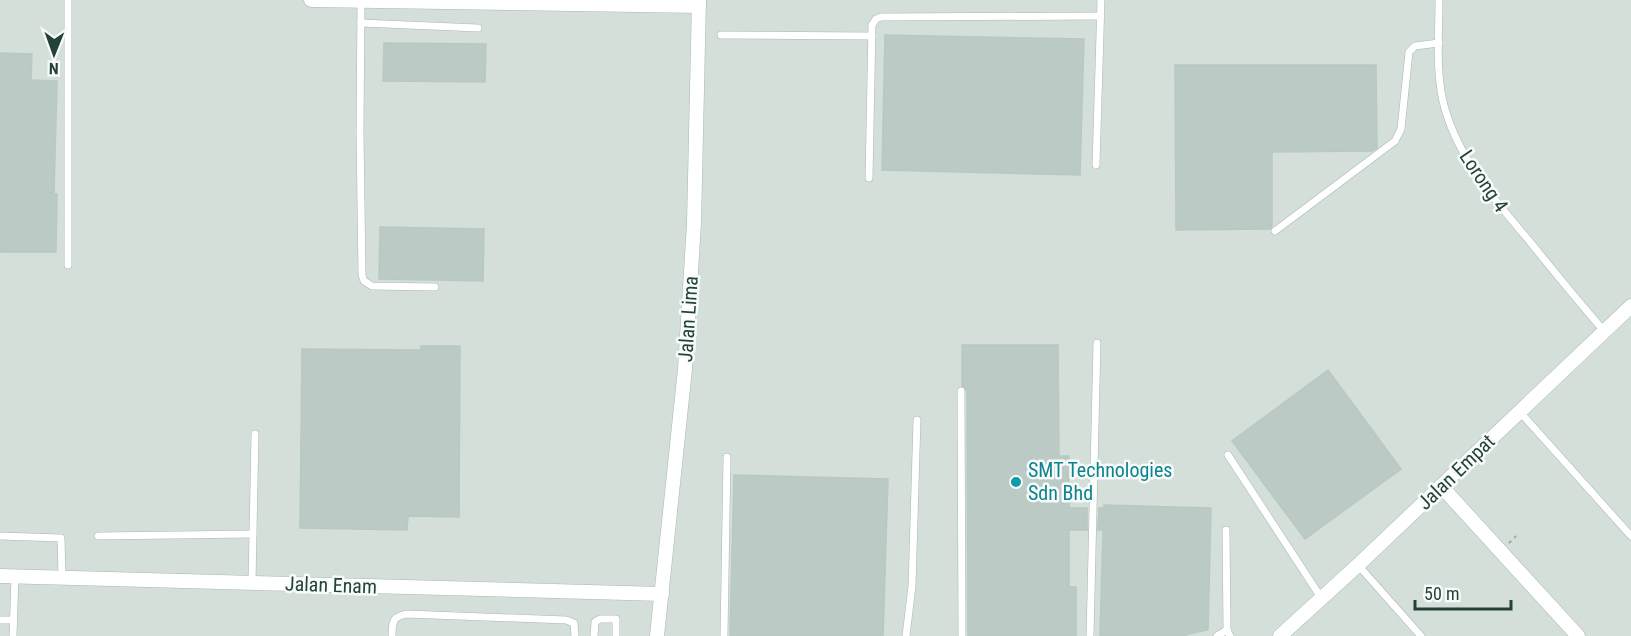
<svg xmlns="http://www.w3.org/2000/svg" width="1631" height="636" viewBox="0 0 1631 636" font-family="'Roboto Condensed',sans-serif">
	<rect width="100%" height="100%" fill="#e6efeb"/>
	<rect fill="#d4dfda" x="0" y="0" width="1631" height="636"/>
	<g fill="#bbcac4" stroke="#b8c9c2" stroke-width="1.5">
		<polygon points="885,35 1084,39 1080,175 882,170"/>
		<polygon points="384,43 486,44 485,82 383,81"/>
		<polygon points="0,53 32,54 31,80 57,81 54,194 57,194 56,252 0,252"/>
		<polygon points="1175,65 1376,65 1377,148 1372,151 1272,152 1272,226 1270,229 1176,230"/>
		<polygon points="380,227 484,229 483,281 379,279"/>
		<polygon points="962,345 1058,345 1059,456 1069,456 1069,508 1087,508 1087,530 1069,530 1069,587 1076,587 1076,636 968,636 967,391 962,386"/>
		<polygon points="421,346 460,346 459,517 408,516 407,530 300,528 302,349 421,350"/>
		<polygon points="1328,370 1401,469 1305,539 1232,441"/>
		<polygon points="734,475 888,479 883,636 730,636"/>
		<polygon points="1104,505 1211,508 1208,630 1188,634 1186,636 1100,636 1103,530 1098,530 1099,508 1104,508"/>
	</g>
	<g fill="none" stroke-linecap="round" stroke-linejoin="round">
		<defs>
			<g id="service">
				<path d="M1439,0c0,35 -4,75 6,109 15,52 52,94 86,134 24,30 48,59 73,88"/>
				<polyline points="361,1 360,132 362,275 364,281 372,286 435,287"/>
				<polyline points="361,23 478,28"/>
				<polyline points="721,35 872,36"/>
				<polyline points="1096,165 1101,0"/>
				<polyline points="869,178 872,25 876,19 881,17 1100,16"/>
				<polyline points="1275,231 1395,141 1401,129 1409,52 1415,46 1439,43"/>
				<polyline points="68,265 68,0"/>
				<polyline points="961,391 962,636"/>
				<polyline points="1519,411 1631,536"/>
				<polyline points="1228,455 1322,599"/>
				<polyline points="1226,530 1227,630 1230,636"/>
				<polyline points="0,536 61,538 62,578"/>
				<polyline points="98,536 253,534"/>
				<polyline points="1358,565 1421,636"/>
				<polyline points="252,583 255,434"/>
				<polyline points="0,620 13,620"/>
				<polyline points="13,636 15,577"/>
				<path d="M392,636c0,-14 1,-20 15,-22l159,6 8,3 1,13"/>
				<polyline points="594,636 595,622 600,619 616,619 616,636"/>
				<polyline points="724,636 727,457"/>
				<polyline points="906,636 912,586 917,420"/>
				<polyline points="1090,636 1097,343"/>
				<polyline points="1217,636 1227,630"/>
			</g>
			<g id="minor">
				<polyline points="311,0 699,6"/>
				<polyline points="1441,486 1578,636"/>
				<polyline points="0,576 662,594"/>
				<polyline points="657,636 685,369 694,223 699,0"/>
				<polyline points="1280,636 1358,565 1631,306"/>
			</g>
		</defs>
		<use href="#service" stroke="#a8b8b2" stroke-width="8"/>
		<use href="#minor" stroke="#a8b8b2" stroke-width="15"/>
		<polyline stroke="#86b3a5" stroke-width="2" stroke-dasharray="3 4.5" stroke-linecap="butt" points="1509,543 1516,536"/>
		<use href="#service" stroke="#fff" stroke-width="7"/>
		<use href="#minor" stroke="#fff" stroke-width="14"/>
	</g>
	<circle fill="#0f9aa8" stroke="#f7fbf9" stroke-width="2" cx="1016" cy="482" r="6"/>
	<g text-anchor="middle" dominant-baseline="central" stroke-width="5" stroke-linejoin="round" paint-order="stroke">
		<g font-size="20" fill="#24423a" stroke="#f7fbf9">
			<text transform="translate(1484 181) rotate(56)">Lorong 4</text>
			<text transform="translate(688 319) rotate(-86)">Jalan Lima</text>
			<text transform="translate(1456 472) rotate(-44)">Jalan Empat</text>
			<text transform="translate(331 585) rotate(2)">Jalan Enam</text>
		</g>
		<g font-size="20" fill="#0d838f" stroke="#f7fbf9" text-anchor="start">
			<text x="1028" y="470">SMT Technologies<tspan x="1028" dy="23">Sdn Bhd</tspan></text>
		</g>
	</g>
	<g transform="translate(54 54) rotate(181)" stroke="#f7fbf9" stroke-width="4.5" paint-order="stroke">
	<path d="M0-4.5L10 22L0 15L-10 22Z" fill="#24423a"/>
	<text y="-9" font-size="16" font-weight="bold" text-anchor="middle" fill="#24423a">N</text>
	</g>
	<path d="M1415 600v9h96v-9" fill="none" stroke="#24423a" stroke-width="3"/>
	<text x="1424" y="600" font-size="18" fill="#24423a" stroke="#f7fbf9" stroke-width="4.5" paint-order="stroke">50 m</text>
</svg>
